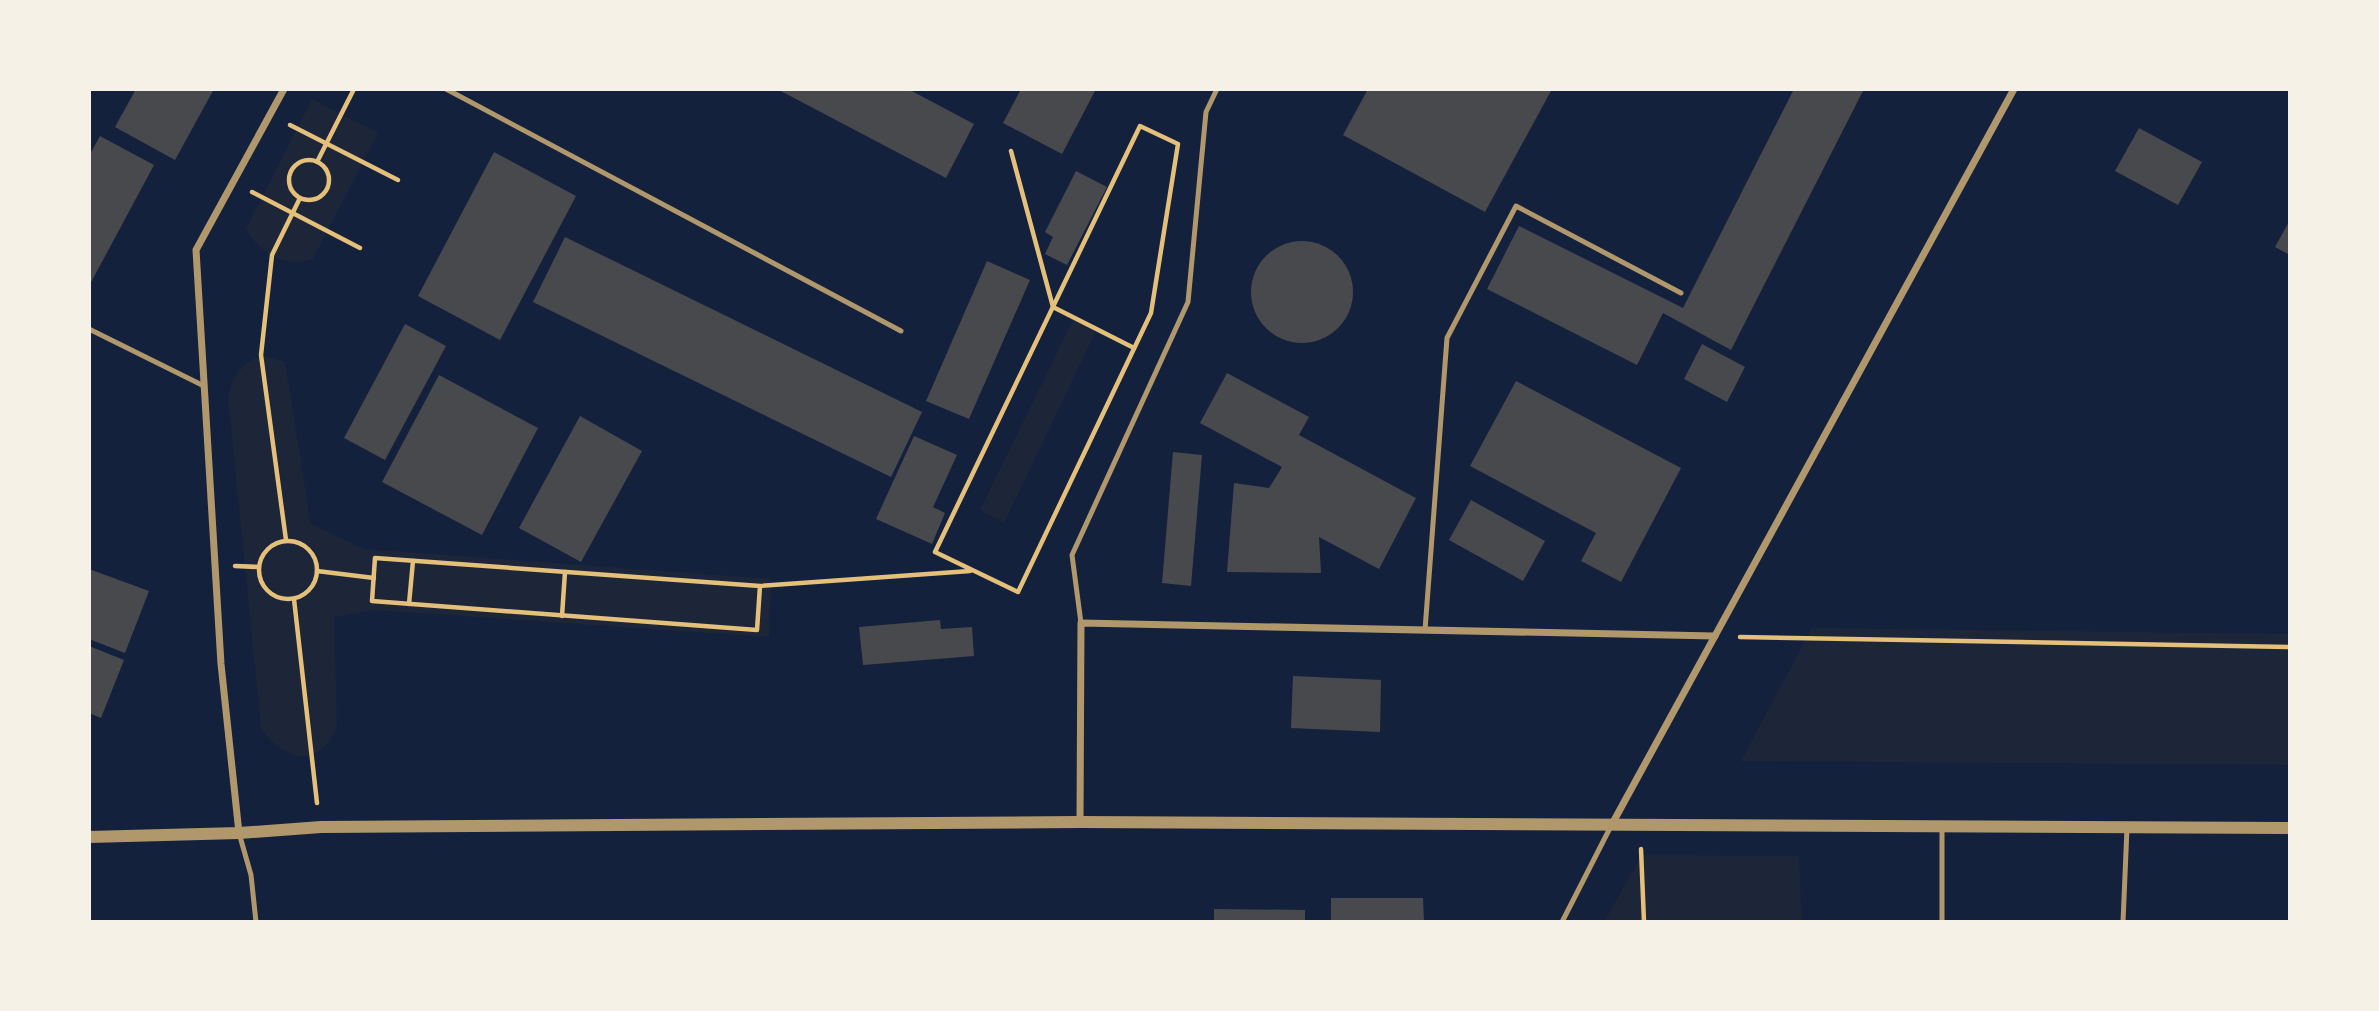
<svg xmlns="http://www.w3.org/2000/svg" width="2379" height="1011" viewBox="0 0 2379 1011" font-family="'Noto Sans',sans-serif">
	<rect width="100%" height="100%" fill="#14213d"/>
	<g fill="#1d2539">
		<path d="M312,99l66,34 -65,126c-28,9 -53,-5 -67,-30z"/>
		<polygon points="1074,318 1097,329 1004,523 980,510"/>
		<path d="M261,355l24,7 26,162 53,25 407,30 -2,58 -396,-27 -39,7 3,110c-19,43 -52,34 -76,2l-33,-331c5,-23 12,-32 33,-43z"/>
		<polygon points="1812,628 2290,634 2290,765 1741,761"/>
		<polygon points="1642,855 1799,856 1802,922 1604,922"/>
	</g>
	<g fill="#48494c">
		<polygon points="136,89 214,89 175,160 115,127"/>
		<polygon points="777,89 908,89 974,124 946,178"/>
		<polygon points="1021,89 1096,89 1062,154 1003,123"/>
		<polygon points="1368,89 1552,89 1485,212 1343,135"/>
		<polygon points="1794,89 1864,89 1731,350 1663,313 1637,365 1487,289 1519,226 1683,308"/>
		<polygon points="2139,128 2202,162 2178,205 2115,171"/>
		<polygon points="100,136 154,165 89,286 89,156"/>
		<polygon points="494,152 576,196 500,340 418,296"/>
		<polygon points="1076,171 1107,187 1067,265 1045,254 1053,237 1045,232"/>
		<polygon points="2290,220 2290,255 2275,247"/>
		<polygon points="565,237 922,412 891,477 533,302"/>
		<circle cx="1302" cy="292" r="51"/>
		<polygon points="987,261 1030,280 969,419 926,401"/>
		<polygon points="405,324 446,346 385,460 344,438"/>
		<polygon points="1702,344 1745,367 1727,402 1684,379"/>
		<polygon points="1227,373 1309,417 1299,435 1416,498 1379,569 1319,537 1321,573 1227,572 1234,483 1269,488 1282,467 1200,423"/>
		<polygon points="439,375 538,428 482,535 382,482"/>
		<polygon points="1516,381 1681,468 1621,582 1581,561 1596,533 1470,466"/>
		<polygon points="580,416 642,451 581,562 519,528"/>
		<polygon points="914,436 957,455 933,507 945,513 932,544 876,519"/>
		<polygon points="1173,452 1202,455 1191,586 1162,583"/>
		<polygon points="1471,500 1545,541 1523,581 1449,540"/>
		<polygon points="89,569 149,591 125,653 89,639"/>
		<polygon points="940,620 941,629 972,627 974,656 863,665 859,627"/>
		<polygon points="89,646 124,660 101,718 89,713"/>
		<polygon points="1293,676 1381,680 1380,732 1291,728"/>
		<polygon points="1331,898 1423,898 1424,922 1331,922"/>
		<polygon points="1214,909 1305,910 1305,922 1214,922"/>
	</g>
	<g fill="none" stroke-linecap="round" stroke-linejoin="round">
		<g stroke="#e5c07b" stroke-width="4.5">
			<polyline points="290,125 398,180"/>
			<polygon points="1140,126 1178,144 1151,313 1018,592 935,552"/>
			<polyline points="1011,151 1053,307 1134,348"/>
			<circle cx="309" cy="180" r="20"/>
			<polyline points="317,162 354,89"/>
			<polyline points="252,192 360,248"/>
			<polyline points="286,540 261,355 272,255 300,198"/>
			<circle cx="288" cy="570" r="29"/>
			<polyline points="235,566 259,567"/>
			<polyline points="317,571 374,578"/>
			<polyline points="760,586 757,630 372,601 375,558 760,586 970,571"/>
			<polyline points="294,599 317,803"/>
			<polyline points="409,604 413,561"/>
			<polyline points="562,616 565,572"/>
			<polyline points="1740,637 2290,647"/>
			<polyline points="1641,849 1644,922"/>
		</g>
		<g stroke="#b1986c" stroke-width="5">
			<polyline points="446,89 901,331"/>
			<polyline points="89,329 204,386"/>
			<polyline points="1081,623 1072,555 1188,302 1206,112 1217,89"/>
			<polyline points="1425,630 1447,338 1516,206 1681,293"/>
			<polyline points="1942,827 1942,922"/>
			<polyline points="239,833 251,875 256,922"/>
			<polyline points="1562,922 1611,826"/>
			<polyline points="2123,922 2127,828"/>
		</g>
		<g stroke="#b1986c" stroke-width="7">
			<polyline points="1080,822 1081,623 1715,636"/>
			<polyline points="1611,826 2014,89"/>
			<polyline points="239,833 221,664 196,250 284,89"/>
		</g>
		<polyline stroke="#b1986c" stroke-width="12" points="89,837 239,833 321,827 1080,822 2290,828"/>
	</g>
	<rect width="2379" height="1011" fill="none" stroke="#f6f1e7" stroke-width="182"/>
</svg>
